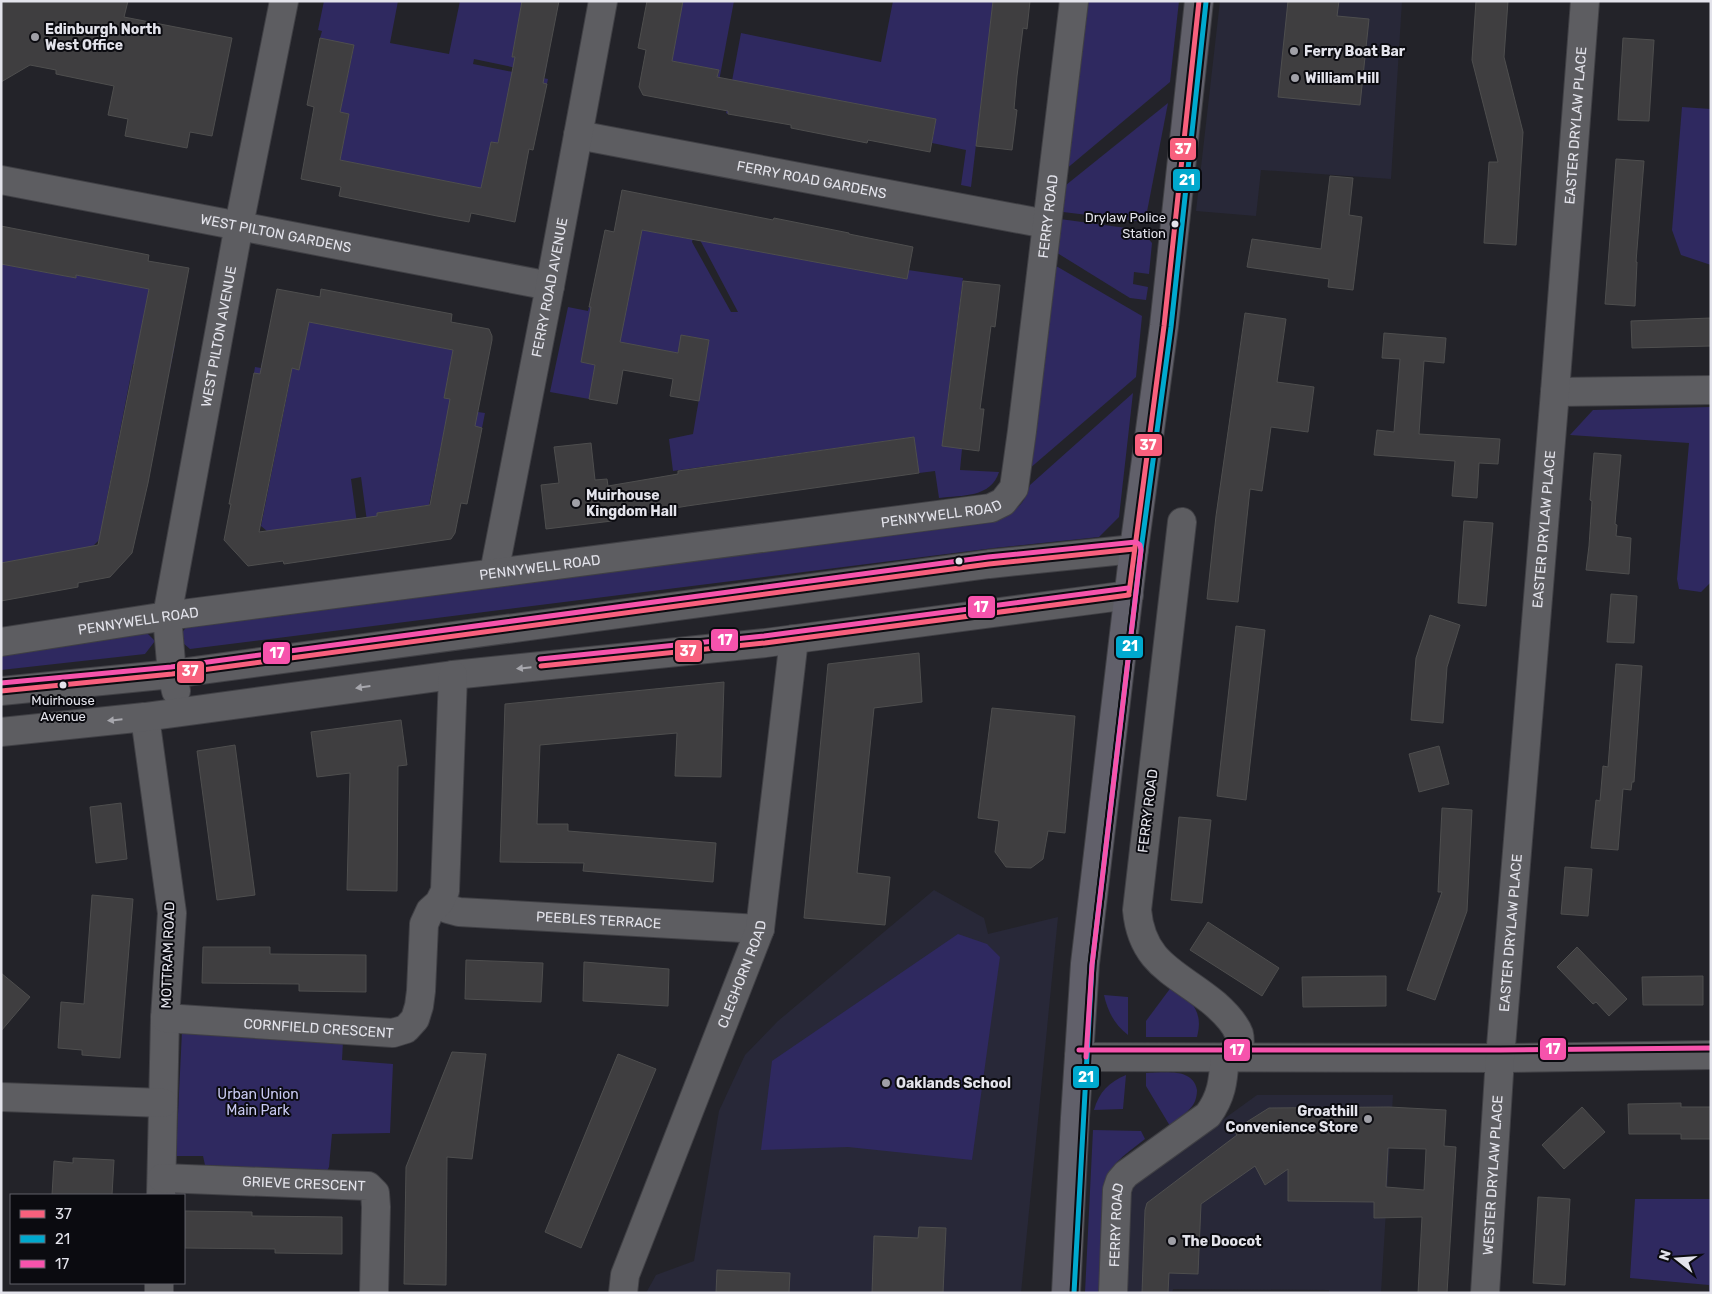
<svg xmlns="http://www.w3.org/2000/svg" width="1712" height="1294" viewBox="0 0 1712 1294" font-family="Rubik,sans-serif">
	<rect width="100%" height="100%" fill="#232329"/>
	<g fill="#282838">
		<polygon points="1220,1 1402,1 1391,179 1261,170 1256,216 1196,211"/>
		<polygon points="934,890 984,918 988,934 1058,917 1021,1293 646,1293 656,1275 694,1261 719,1111 745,1055 778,1021"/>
		<polygon points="1257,1095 1393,1095 1381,1293 1329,1293 1329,1290 1173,1289 1172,1293 1126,1293 1130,1187"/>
	</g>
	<g fill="#2f2960">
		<polygon points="324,1 398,1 390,43 449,54 460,1 522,1 512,57 547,63 545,74 474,59 473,64 548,79 547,84 498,143 491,142 481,188 340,160 349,114 340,112 354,46 320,38 322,31 318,30"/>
		<polygon points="683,1 734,1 714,108 712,108 719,70 672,61"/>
		<polygon points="893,1 993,1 971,187 961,185 966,150 932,143 936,119 734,81 728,114 726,113 741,33 881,62"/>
		<polygon points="1085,1 1179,1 1170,82 1065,170"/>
		<polygon points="1168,103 1145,222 1063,212 1066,185"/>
		<polygon points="1682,107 1711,109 1711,265 1681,255 1672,230"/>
		<path d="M696,205h4l-8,37 39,70h7l-38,-72 5,-33 6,1 -6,33 201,38 2,-9 55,8 -21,167 20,4 -2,21 39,2c-8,26 -37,23 -60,26l-4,-27 -16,2 -5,-36 -241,34 -4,-32 24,-5 16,-94 -27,-5 -4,18 -92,-17 -5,26 14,3 -6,34 -39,-7 18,-85 20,4 1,-4 36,7 17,-84 48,9z"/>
		<polygon points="1060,219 1141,230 1152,243 1149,274 1134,272 1133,284 1148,287 1146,300 1130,298 1054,251"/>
		<polygon points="1051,263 1142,316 1136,377 1029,469"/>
		<polygon points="1,264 76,278 76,275 149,289 140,337 175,344 170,370 133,364 104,513 104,535 90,549 71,550 1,563"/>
		<polygon points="309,322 453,350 444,398 479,405 478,412 485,413 482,428 446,421 429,505 377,513 382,550 371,551 361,477 351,479 361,553 350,554 345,520 267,531 261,526 290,380 254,373 255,367 261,368 262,362 299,369"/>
		<path d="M1133,393l-14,124 -20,20 -105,11 -804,101 -7,-6 -1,-10 6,-9 807,-106c21,-8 28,-10 35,-33z"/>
		<polygon points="1711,407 1711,582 1701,592 1679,589 1677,579 1689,443 1570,435 1593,410"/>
		<polygon points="144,630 155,641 145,654 1,670 1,652"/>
		<polygon points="958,934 987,944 1000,957 972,1160 848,1147 761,1150 772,1061"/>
		<path d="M1172,986c19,14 32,25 25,51h-51v-16z"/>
		<path d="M1104,995l24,2v38c-14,-11 -20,-23 -24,-40z"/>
		<polygon points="182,1031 343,1041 342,1060 393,1064 390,1133 332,1134 329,1167 327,1171 205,1165 203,1156 176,1156"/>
		<path d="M1146,1073c17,0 47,-6 51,17 0,4 -1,11 -4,15 -5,7 -16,14 -23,21l-24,-40z"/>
		<path d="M1126,1075l-3,34 -29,1c5,-18 15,-28 32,-35z"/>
		<path d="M1093,1130l48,1 4,8c-17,14 -36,24 -41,47l-5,107h-14z"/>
		<polygon points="1635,1199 1711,1199 1711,1293 1709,1293 1709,1285 1630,1278"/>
	</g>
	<g fill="#3f3e40" stroke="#4e4e4e" fill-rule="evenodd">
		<polygon points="1,1 128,1 124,17 232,38 212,136 190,132 187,148 125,136 128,119 108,115 114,86 56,74 56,70 30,65 1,82"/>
		<polygon points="522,1 559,1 543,83 547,84 533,150 529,149 515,222 471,213 469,222 437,216 339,196 341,187 301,179 314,107 307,105 320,38 354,45 340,112 349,114 340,160 481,188 491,142 498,143 515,57 512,57"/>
		<polygon points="647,1 683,1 672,61 719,70 717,77 936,119 930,152 868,140 867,143 791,128 791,125 728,114 728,111 643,95 639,87 646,50 638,48"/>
		<polygon points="993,1 1030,1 1027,29 1023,28 1017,76 1014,109 1017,110 1012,150 976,146"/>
		<polygon points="1288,1 1339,1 1337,16 1369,19 1360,105 1278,97"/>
		<polygon points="1476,1 1508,1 1504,57 1523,132 1516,245 1484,243 1489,162 1498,162 1472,60"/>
		<polygon points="1623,38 1654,40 1649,121 1618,120"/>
		<polygon points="1616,159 1644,161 1636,262 1637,262 1635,306 1605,304"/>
		<polygon points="1330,176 1353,178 1349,215 1362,217 1353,290 1328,287 1329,279 1247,267 1252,239 1321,249"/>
		<polygon points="622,190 773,220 774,218 849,233 849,234 913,247 907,279 642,230 620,342 678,353 681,335 709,340 699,401 670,396 673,379 623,370 617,404 589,399 595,365 581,362 591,307 589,307 605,230 614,232"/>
		<polygon points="1,226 149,255 148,261 189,268 148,483 132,553 110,577 78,583 78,587 1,601 1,563 98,545 149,289 76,275 76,278 1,264"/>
		<polygon points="963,281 1000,285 995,327 991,326 983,387 980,409 984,409 979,451 942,446"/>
		<path d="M277,289l43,8 1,-8 131,25 -1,8 38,7 3,7v4l-17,86 7,2 -15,76 -6,-1 -6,30 -4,6 -167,25 -1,-3 -35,5 -24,-26 7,-36h-2l25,-131 6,1zM309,322l144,28 -9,48 6,1 -20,106 -53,8v3l-118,16 33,-164 7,2z"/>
		<polygon points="1245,313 1286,319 1277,382 1314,387 1308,432 1271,427 1262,491 1250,489 1238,602 1207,599 1216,516"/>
		<polygon points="1711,318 1711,346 1632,348 1631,321"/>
		<polygon points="1384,333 1446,338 1444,363 1424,361 1419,434 1500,439 1498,464 1479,463 1477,498 1452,496 1455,461 1374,455 1377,430 1394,432 1400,359 1382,358"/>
		<polygon points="914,437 919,473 687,506 611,519 612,521 546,529 541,485 559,483 554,447 591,443 595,480 607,479 608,486 678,474 678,471"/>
		<polygon points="1594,453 1621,455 1615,524 1617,525 1616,536 1631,538 1629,574 1586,570 1589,546 1592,501 1590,500"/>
		<polygon points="1464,521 1493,523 1486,606 1458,603"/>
		<polygon points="1611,594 1637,596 1634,643 1607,642"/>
		<polygon points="1430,615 1460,625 1447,667 1443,723 1411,720 1416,658"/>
		<polygon points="1236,626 1265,630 1246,800 1217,796"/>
		<polygon points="919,653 922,702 874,708 857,873 890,877 885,925 804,918 828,664"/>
		<polygon points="1616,664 1642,666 1634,782 1632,782 1631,790 1623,789 1618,850 1591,848 1596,800 1600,801 1603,766 1608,767"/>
		<polygon points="724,682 721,777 675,776 677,733 540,745 537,824 568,824 568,831 716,843 713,882 583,871 584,863 500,862 505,704"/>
		<polygon points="992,708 1075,716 1065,833 1048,831 1043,859 1031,868 1006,867 995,852 999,821 978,818"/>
		<polygon points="401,720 407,765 398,766 397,891 347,890 350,773 317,777 311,732"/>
		<polygon points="235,745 255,895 217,900 197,751"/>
		<polygon points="1439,746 1449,784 1419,792 1409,754"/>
		<polygon points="121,803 127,859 96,863 90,807"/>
		<polygon points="1442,808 1472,810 1467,911 1435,1000 1407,990 1442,892 1438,892"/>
		<polygon points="1179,817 1211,820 1202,903 1171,900"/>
		<polygon points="1565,867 1592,869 1588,916 1561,914"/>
		<polygon points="92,895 133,899 120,1058 82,1055 82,1050 58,1048 61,1002 84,1004"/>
		<polygon points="1208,922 1279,968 1262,996 1190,950"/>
		<polygon points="203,947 270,947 270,954 366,955 366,992 299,991 299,984 202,983"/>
		<polygon points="1577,947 1627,999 1609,1016 1596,1002 1593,1004 1557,967"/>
		<polygon points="466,960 543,963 541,1002 465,999"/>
		<polygon points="584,962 669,969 668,1006 583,1001"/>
		<polygon points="1,973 30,997 1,1031"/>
		<polygon points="1386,976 1386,1006 1303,1007 1302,977"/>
		<polygon points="1703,976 1703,1005 1643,1005 1642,977"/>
		<polygon points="452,1052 486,1054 472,1159 447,1157 446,1285 404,1284 406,1167"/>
		<polygon points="618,1054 656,1069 581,1248 545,1232"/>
		<polygon points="1681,1103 1681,1107 1711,1107 1711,1139 1681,1139 1681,1134 1629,1134 1628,1104"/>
		<path d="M1389,1107l57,3 -2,36 12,1 -9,146h-29l4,-76 -48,1v-16l-86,-1v-32l-23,16 -10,-19 -54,38 -3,70 -29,-1 -1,20h-26l3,-83 2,-7 90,-68 -3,-5 35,-22zM1388,1148l38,1 -2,41 -38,-3z"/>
		<polygon points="1582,1107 1605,1132 1564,1169 1542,1145"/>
		<polygon points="73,1158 114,1160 112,1195 52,1195 54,1161 73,1163"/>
		<polygon points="1538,1197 1570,1199 1565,1285 1533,1283"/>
		<polygon points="185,1211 252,1212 252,1216 342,1217 342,1254 275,1253 275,1249 185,1248"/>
		<polygon points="919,1227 946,1228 943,1293 872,1293 874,1236 918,1238"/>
		<polygon points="717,1270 790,1273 789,1293 716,1293"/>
	</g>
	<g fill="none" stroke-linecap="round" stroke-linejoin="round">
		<defs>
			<g id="minor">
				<path id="s1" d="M578,135l468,89"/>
				<path id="s2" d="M1,180l549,106"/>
				<polyline points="1555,392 1711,390"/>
				<path d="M1182,522l-45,388c5,55 41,63 78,94 9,8 20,19 24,30 2,7 0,16 0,23"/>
				<path id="s3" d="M494,573l56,-287 53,-285"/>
				<path id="s4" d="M1,642l166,-26 824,-108 12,-6 11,-14 8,-57 52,-430"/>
				<polyline points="1,691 172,674 989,564 1134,549"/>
				<path id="s5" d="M176,691l-4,-17 -5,-58 72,-391 45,-224"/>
				<polyline points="145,717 172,913 165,1018 161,1195"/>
				<polyline points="1,732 145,717 453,675 765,643 1129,595"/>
				<path id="s6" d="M439,903l9,6 11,3 301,17"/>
				<path id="s7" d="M165,1018l228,15 13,-4 9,-10 4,-13 2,-15 3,-67 6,-13 9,-8 6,-12 8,-216"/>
				<polyline points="1079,1057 1500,1058 1711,1055"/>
				<polyline points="1,1097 163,1103"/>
				<path id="s8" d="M162,1178l206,8 7,7 1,14 -2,86"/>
				<polyline points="159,1293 159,1283"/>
				<path id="s9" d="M623,1293l2,-18 135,-346 34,-290"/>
				<path id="s10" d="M1113,1293l4,-103 3,-9 6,-7 82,-59c14,-19 15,-34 17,-58"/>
				<path id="s11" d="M1485,1293l15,-235 55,-666 30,-391"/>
			</g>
			<polyline id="major" points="1066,1293 1075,1118 1085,964 1134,549 1164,326 1199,1"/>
		</defs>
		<use href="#minor" stroke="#404045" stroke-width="30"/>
		<use href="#major" stroke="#404045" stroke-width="30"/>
		<use href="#minor" stroke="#5d5d61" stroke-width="28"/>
		<use href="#major" stroke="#61606a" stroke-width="28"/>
		<defs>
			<g id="bus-1">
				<polyline points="1129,593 1164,326 1199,1"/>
				<polyline points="541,666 765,643 1129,595"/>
				<polyline points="1,691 172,674 989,564 1134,549"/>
			</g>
			<polyline id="bus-2" points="1074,1293 1092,965 1141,550 1171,327 1206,2"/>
			<g id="bus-3">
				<polyline points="540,659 764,636 1128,588"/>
				<polyline points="1,683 171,667 988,557 1136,542 1140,545 1141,550 1092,965 1086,1057"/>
				<polyline points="1079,1050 1500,1050 1711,1048"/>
			</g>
		</defs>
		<use href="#bus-1" stroke="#0b0b10" stroke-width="9"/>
		<use href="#bus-2" stroke="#0b0b10" stroke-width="9"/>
		<use href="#bus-3" stroke="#0b0b10" stroke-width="9"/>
		<use href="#bus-1" stroke="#f8607d" stroke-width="5"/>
		<use href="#bus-2" stroke="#00a9ce" stroke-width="5"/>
		<use href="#bus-3" stroke="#f653ac" stroke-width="5"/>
	</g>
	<defs><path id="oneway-solid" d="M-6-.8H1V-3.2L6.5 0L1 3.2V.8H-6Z" transform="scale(1.25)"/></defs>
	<g fill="#a7a7ad">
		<use href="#oneway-solid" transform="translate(524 668) rotate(174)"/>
		<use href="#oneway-solid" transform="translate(363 687) rotate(172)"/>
		<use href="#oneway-solid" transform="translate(115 720) rotate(174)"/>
	</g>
	<g fill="#a0a0a7" stroke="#0b0b10" stroke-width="2">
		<circle cx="35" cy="37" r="5"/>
		<circle cx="1294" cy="51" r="5"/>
		<circle cx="1295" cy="78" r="5"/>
		<circle cx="576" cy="503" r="5"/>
		<circle cx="886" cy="1083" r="5"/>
		<circle cx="1368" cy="1119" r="5"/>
		<circle cx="1172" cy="1241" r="5"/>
	</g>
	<g fill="#e3e3eb" stroke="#0b0b10" stroke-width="2">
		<circle cx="1175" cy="224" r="4.5"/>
		<circle cx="959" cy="561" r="4.5"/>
		<circle cx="63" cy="685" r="4.5"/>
	</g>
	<g text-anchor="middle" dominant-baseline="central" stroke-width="4" stroke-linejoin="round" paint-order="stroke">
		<g font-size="13" fill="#e3e3eb" stroke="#0b0b10" text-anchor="end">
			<text x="1166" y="217">Drylaw Police<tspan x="1166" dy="16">Station</tspan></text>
			<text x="63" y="700" text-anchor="middle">Muirhouse<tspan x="63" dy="16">Avenue</tspan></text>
		</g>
		<g font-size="14" font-weight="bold" fill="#e3e3eb" stroke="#0b0b10" text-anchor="start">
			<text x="45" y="29">Edinburgh North<tspan x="45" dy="16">West Office</tspan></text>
			<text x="1304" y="51">Ferry Boat Bar</text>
			<text x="1305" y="78">William Hill</text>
			<text x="586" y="495">Muirhouse<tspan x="586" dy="16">Kingdom Hall</tspan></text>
			<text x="896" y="1083">Oaklands School</text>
			<text x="1358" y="1111" text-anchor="end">Groathill<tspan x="1358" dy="16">Convenience Store</tspan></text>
			<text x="1182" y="1241">The Doocot</text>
		</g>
		<g font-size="14" fill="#e3e3eb" stroke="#0b0b10">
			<text stroke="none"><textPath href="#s11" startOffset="1171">EASTER DRYLAW PLACE</textPath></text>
			<text stroke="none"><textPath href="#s1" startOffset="238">FERRY ROAD GARDENS</textPath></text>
			<text stroke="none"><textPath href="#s4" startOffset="1304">FERRY ROAD</textPath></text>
			<text stroke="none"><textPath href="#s2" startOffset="280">WEST PILTON GARDENS</textPath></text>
			<text stroke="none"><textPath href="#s3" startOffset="291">FERRY ROAD AVENUE</textPath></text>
			<text stroke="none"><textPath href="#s5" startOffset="360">WEST PILTON AVENUE</textPath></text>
			<text stroke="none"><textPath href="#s4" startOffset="949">PENNYWELL ROAD</textPath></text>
			<text stroke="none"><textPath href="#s11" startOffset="766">EASTER DRYLAW PLACE</textPath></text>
			<text stroke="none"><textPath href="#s4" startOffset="544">PENNYWELL ROAD</textPath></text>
			<text stroke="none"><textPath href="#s4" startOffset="139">PENNYWELL ROAD</textPath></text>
			<text transform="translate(1148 811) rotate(-83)">FERRY ROAD</text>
			<text stroke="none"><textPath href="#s6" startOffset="162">PEEBLES TERRACE</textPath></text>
			<text stroke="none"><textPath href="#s11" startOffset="361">EASTER DRYLAW PLACE</textPath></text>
			<text transform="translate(168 955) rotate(-88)">MOTTRAM ROAD</text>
			<text stroke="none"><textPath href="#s9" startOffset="341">CLEGHORN ROAD</textPath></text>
			<text stroke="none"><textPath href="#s7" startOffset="154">CORNFIELD CRESCENT</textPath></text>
			<text stroke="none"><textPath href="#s11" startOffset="118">WESTER DRYLAW PLACE</textPath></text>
			<text stroke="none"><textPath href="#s8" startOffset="142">GRIEVE CRESCENT</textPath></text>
			<text stroke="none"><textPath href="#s10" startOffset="68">FERRY ROAD</textPath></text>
		</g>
		<g font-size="14" fill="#c9caf2" stroke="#0b0b10">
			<text x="258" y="1094">Urban Union<tspan x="258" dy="16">Main Park</tspan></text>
		</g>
	</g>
	<g stroke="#0b0b10" stroke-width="2">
		<rect x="1169" y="137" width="28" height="24" rx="5" fill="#f8607d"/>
		<rect x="1172" y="168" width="29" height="24" rx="5" fill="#00a9ce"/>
		<rect x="1134" y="433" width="29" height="24" rx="5" fill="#f8607d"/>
		<rect x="967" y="595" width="29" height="24" rx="5" fill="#f653ac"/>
		<rect x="710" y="628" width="29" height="24" rx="5" fill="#f653ac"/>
		<rect x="1115" y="635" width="29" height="24" rx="5" fill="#00a9ce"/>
		<rect x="674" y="639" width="29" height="24" rx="5" fill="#f8607d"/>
		<rect x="262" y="641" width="29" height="24" rx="5" fill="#f653ac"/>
		<rect x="176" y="660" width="29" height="24" rx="5" fill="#f8607d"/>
		<rect x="1539" y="1037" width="28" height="24" rx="5" fill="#f653ac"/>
		<rect x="1223" y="1038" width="28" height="24" rx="5" fill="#f653ac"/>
		<rect x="1072" y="1065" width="28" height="24" rx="5" fill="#00a9ce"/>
	</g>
	<g font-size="14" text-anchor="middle" font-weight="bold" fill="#fff">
		<text x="1183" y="154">37</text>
		<text x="1187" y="185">21</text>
		<text x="1148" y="450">37</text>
		<text x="981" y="612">17</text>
		<text x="725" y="645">17</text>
		<text x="1130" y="651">21</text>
		<text x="688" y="656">37</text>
		<text x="277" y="658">17</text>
		<text x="190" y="676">37</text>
		<text x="1553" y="1054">17</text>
		<text x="1237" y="1055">17</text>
		<text x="1086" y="1082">21</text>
	</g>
	<rect width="1712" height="1294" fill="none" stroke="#e3e3eb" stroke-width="5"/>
	<rect x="10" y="1194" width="175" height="90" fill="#0b0b10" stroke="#616168"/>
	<rect x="20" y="1210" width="25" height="8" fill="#f8607d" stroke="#616168"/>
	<text x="55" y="1219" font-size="15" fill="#e3e3eb">37</text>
	<rect x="20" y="1235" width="25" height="8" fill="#00a9ce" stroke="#616168"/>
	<text x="55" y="1244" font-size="15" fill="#e3e3eb">21</text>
	<rect x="20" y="1260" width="25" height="8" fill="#f653ac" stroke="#616168"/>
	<text x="55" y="1269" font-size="15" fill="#e3e3eb">17</text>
	<g transform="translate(1677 1259) rotate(287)" stroke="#0b0b10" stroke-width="4" paint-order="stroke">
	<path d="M0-4L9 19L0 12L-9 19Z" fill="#e3e3eb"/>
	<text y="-8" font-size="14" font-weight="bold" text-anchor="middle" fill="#e3e3eb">N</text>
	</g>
</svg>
